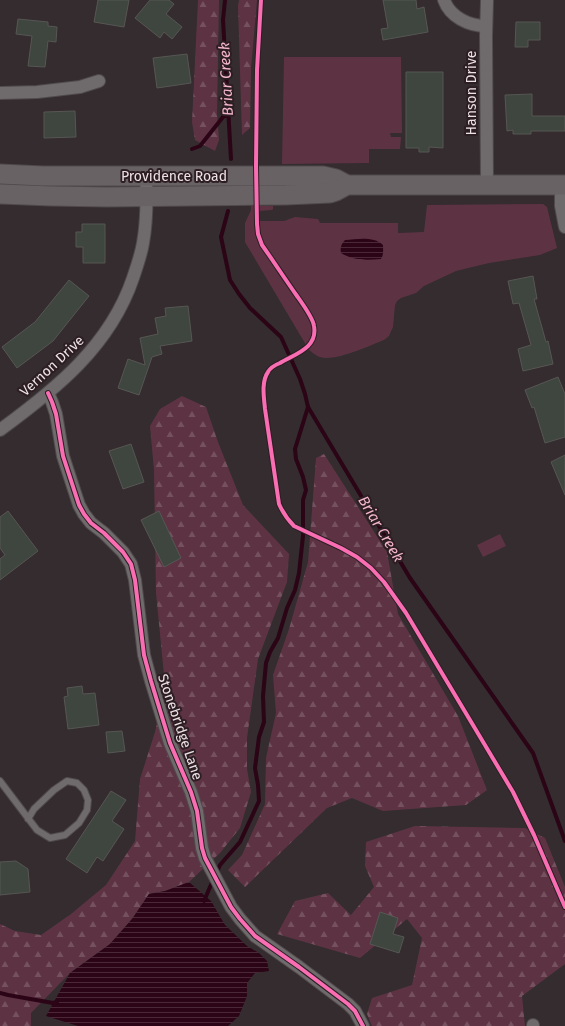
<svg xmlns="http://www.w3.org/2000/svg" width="565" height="1026" viewBox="0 0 565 1026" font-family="'Fira Sans',sans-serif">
	<defs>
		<pattern id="forest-firs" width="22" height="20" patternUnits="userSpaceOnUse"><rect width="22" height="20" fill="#5d3344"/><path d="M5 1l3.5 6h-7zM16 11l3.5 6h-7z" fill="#75505f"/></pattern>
		<pattern id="water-rules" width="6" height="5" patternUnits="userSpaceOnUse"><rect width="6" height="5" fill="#2b0416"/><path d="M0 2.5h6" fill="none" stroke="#4a2838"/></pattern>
	</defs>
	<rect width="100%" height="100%" fill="#342c2e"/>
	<g fill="#5d3344">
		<polygon points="284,57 401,57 402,133 390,133 391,137 401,137 400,149 369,149 369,163 282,164"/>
		<path d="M543,204l4,3 10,41 -17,7 -51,8 -33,8 -32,15 -8,7 -15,5 -4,3 -2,4 -2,22 -4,9 -5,4c-15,6 -50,22 -64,17 -4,-1 -8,-5 -11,-7l-64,-108v-19l6,-13v-4h22v3l-1,1 -14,1 1,10h25l11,-4 23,2 2,4h78v10l26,-1 3,-27z"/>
		<polygon points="500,534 506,546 483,557 477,545"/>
	</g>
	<g fill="url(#forest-firs)">
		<polygon points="198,0 219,0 217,113 219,140 215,151 195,140 192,122"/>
		<polygon points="239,0 257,0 251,68 250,128 242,135 238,6"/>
		<polygon points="182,396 206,407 218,442 243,505 289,554 287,582 258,659 247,738 247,769 251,792 240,828 220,853 189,882 165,891 149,894 132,919 110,944 70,973 31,1013 31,1026 0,1026 0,924 15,931 41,935 71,914 106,885 135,841 140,779 155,732 165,685 156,593 154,470 150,426 160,409"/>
		<polygon points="324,454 387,552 398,614 458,716 487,790 466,805 383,811 352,798 327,808 245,887 228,870 242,855 265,804 266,758 276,713 273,675 289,629 308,562 316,458"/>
		<polygon points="415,826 525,828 545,838 565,887 565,964 522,996 525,1026 372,1026 367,1014 372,998 412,985 422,938 407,919 360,958 277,934 295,901 328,893 351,915 374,887 365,866 366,842"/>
	</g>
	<g fill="url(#water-rules)">
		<path d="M345,240c12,-1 29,-4 38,5 0,5 1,9 -2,14 -14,1 -27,2 -40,-6 -1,-5 0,-9 4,-13z"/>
		<polygon points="189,882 211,901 225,925 247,946 259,953 267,961 269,971 255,973 247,983 247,996 239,1016 228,1026 78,1026 46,1016 70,973 110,944 132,919 149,894 165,891"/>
	</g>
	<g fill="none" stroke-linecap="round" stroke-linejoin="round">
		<g stroke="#2b0416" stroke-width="4">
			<polyline points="225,0 223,20 231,159"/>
			<polyline points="192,149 200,146 223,117 228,115"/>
			<polyline points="228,211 221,237 230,280 239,294 250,308 281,337 300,379 305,394 308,407 410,578 533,753 565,841"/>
			<polyline points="216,874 220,865 240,842 259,801 258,785 255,768 259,737 264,722 263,696 266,663 270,652 278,638 287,608 295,590 299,573 303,536 303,500 306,490 303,477 296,459 295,449 308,407"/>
			<polyline points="204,901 213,880"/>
			<polyline points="0,993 8,995 53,1003 57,1002"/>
		</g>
	</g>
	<g fill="#3e463f" stroke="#575654">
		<polygon points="98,0 129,0 124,27 94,22"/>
		<polygon points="150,0 169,0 174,4 166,14 182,27 172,39 164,32 160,38 135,18"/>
		<polygon points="383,0 416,0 417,9 424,7 428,32 383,40 381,29 388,28"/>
		<polygon points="18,19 48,22 48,26 57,27 56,42 48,41 45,67 28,66 32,36 16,34"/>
		<polygon points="516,22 540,22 540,40 528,40 528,47 515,47"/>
		<polygon points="187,54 191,83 157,88 153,58"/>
		<polygon points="406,72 443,72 443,148 429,147 429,152 419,152 419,148 406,148"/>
		<polygon points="532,94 532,116 565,116 565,131 531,131 531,134 513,134 513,130 507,131 505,95"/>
		<polygon points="75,111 76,137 44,138 44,112"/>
		<polygon points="82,224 105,224 105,263 83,263 83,247 76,247 76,232 82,232"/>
		<polygon points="533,276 537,299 534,299 546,342 548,341 553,364 523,371 518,349 531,345 519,303 513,304 508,281"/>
		<polygon points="69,280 89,296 53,341 17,368 2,347 35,322"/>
		<polygon points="188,306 192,341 160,346 162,354 152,357 139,395 118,388 128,359 145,365 140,338 158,334 155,318 166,316 165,308"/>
		<polygon points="558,377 565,394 565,437 545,443 534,407 532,408 525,390"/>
		<polygon points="131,444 144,482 123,489 109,451"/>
		<polygon points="565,455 565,495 551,462"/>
		<polygon points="8,511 38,551 0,580 0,559 5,555 0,548 0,517"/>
		<polygon points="159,511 181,558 164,567 141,520"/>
		<polygon points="82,686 83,694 95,693 99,725 68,729 64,697 68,696 67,688"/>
		<polygon points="122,731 125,751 108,753 106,732"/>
		<polygon points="111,791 126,800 112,821 124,829 103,861 97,857 87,873 66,859"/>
		<polygon points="16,861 28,869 30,892 0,895 0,862"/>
		<polygon points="380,912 398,918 393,934 404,937 399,953 370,944"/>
	</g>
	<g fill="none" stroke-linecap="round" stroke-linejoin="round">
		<defs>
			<polyline id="lane" points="0,781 37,830 50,838 65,835 79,823 87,810 88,800 84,790 77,783 67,781 54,790 34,809 28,819"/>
			<g id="street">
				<path d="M444,0c6,17 25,26 42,26"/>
				<polyline points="0,93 37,92 80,87 99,81"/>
				<polyline points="487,185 486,36 487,0"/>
				<polyline points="561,185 561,206 565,227"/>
				<polyline points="48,393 52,402 56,414 63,456 79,505 84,514 91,523 104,533 123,552 131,564 135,580 144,655 151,681 170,743 191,792 197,811 202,848 205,858 231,907 240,919 255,936 299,967 348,1004 355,1011 363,1026"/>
				<path d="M0,430c56,-41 110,-84 133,-152 4,-12 8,-23 10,-35 4,-22 4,-44 3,-67"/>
				<polyline points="533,1025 533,1026"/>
			</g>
			<g id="primary">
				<polyline points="0,174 43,176 323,176 336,179 347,185"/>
				<polyline points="0,194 51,196 107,197 286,195 330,193 336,191 347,185 565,185"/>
			</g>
		</defs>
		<use href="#lane" stroke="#514a4c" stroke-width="8"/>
		<use href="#street" stroke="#514a4c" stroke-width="14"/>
		<use href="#primary" stroke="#514a4c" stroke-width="21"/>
		<use href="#lane" stroke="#6f6b6c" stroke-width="6"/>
		<use href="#street" stroke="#6f6b6c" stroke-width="12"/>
		<use href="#primary" stroke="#686264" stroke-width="19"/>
		<defs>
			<g id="cycleway">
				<path d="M261,0l-4,70 -1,96 1,58 1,10 4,11c12,17 23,34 35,51 5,7 16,22 17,30 4,22 -19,28 -34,37 -5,2 -10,5 -12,9 -7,10 -4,26 -3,37l14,95c4,9 8,15 15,22l47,22 16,9 14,11 13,14 22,31 107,179 21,43 31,72"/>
				<polyline points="48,393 52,402 56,414 63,456 79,505 84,514 91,523 104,533 123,552 131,564 135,580 144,655 151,681 170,743 191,792 197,811 202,848 205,858 231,907 240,919 255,936 299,967 348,1004 355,1011 363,1026"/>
			</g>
		</defs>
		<use href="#cycleway" stroke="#2d1e23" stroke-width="6"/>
		<use href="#cycleway" stroke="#f96db3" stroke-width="4"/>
	</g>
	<g text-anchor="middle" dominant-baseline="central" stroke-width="4" stroke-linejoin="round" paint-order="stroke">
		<g font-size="14" fill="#ede2e5" stroke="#2d1e23">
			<text transform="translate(471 93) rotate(-90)">Hanson Drive</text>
			<text x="174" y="176">Providence Road</text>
			<text transform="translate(52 366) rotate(-43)">Vernon Drive</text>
			<text transform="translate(180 727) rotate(71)">Stonebridge Lane</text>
		</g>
		<g font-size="15" font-style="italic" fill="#f3b5cb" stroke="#2d1e23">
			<text transform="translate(226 79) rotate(-93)">Briar Creek</text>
			<text transform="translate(381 529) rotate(59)">Briar Creek</text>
		</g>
	</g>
</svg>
